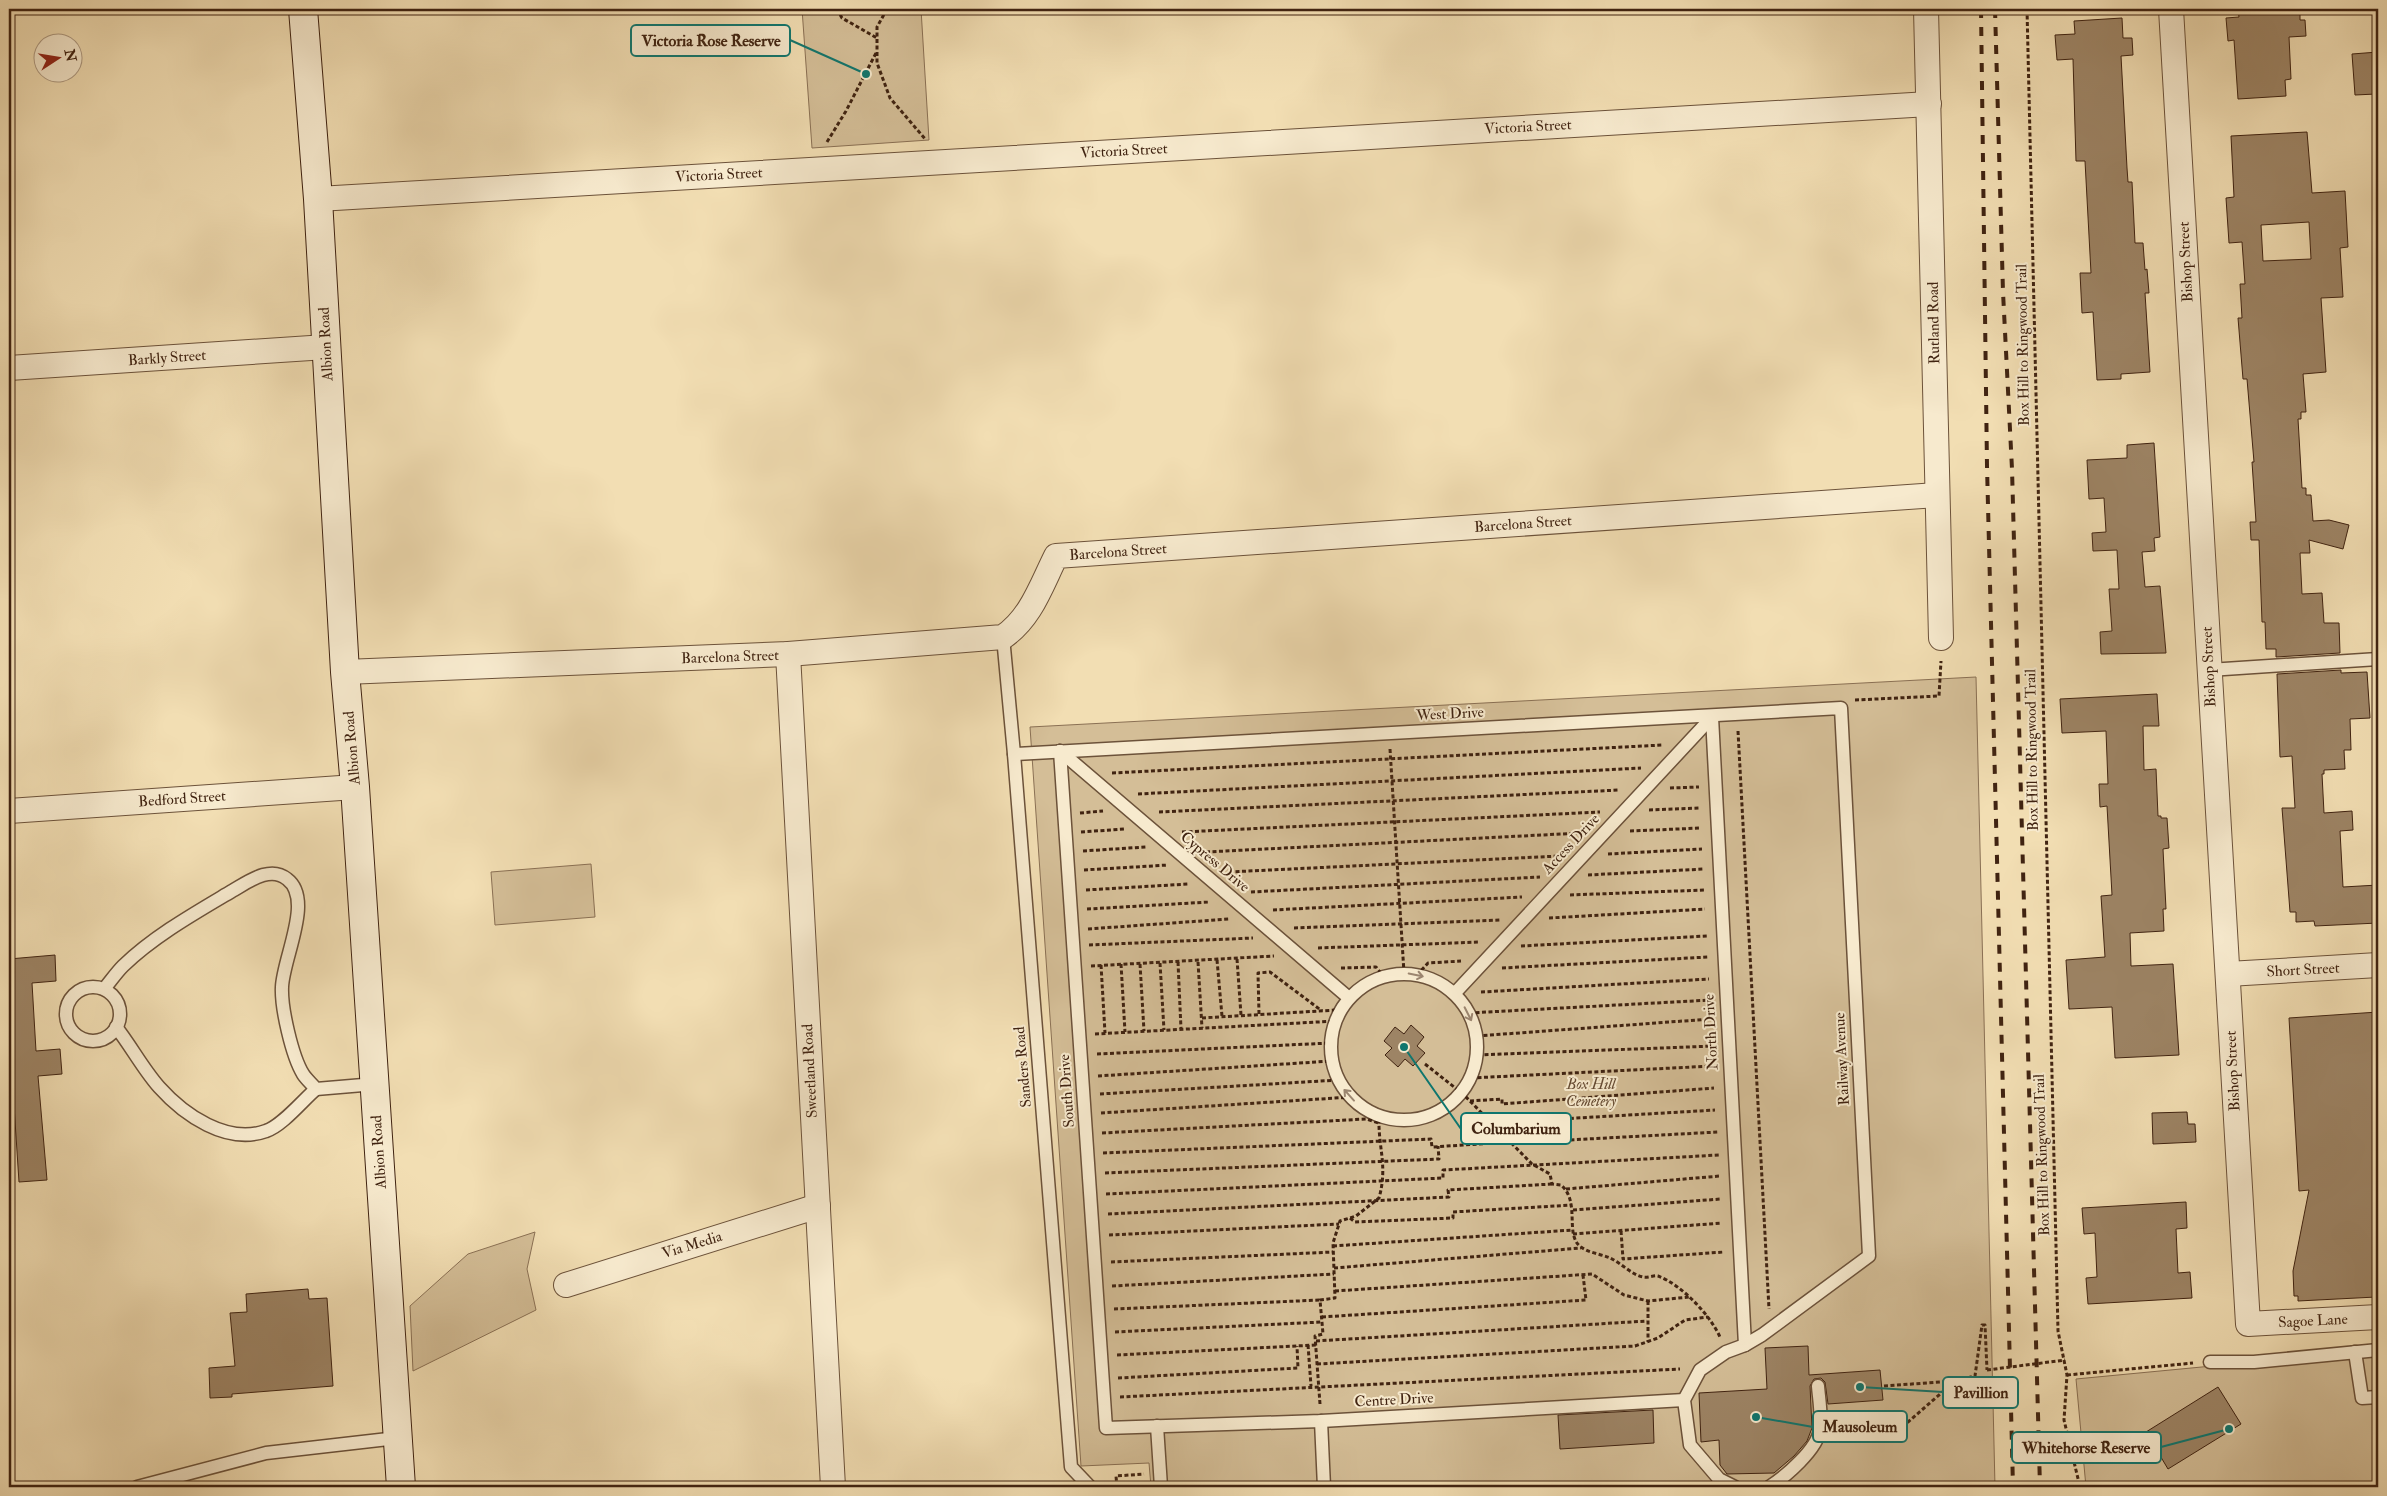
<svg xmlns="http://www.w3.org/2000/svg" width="2387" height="1496" viewBox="0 0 2387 1496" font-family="'IM FELL Double Pica',serif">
	<rect width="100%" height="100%" fill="#f2deb3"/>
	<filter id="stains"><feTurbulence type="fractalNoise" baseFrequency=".004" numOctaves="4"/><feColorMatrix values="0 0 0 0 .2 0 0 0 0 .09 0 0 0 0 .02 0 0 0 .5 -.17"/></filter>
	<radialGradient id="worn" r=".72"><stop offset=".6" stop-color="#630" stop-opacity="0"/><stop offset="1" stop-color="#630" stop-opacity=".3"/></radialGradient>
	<g fill="#d4be97" stroke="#8a7054">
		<polygon points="802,9 921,9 929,140 812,148"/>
		<polygon points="1976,677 1995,1487 1151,1487 1149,1463 1081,1466 1030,727"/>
		<polygon points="591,864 595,917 495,925 491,872"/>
		<polygon points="535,1232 527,1269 536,1310 413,1371 410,1306 468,1254"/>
		<polygon points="2378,1354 2378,1487 2086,1487 2076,1379 2254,1362"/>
	</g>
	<g fill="#9d8465" stroke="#402311" fill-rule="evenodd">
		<polygon points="2240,9 2300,9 2300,20 2305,20 2306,36 2289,37 2291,79 2285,80 2286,96 2238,99 2234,40 2228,41 2226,18 2239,17 2238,10"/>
		<polygon points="2122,18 2123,38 2132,38 2133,55 2121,56 2127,168 2128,182 2132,182 2135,243 2143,243 2145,270 2147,269 2149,293 2145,293 2150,372 2121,374 2121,379 2097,380 2093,312 2082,313 2080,273 2091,273 2085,161 2076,161 2073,59 2057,60 2055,35 2075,34 2074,21"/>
		<polygon points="2378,52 2378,73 2375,74 2376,94 2355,95 2352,54"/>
		<path d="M2307,132l5,61 33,-2 3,56 -8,1 3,49 -22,1 5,74 -23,2 3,38h-5v7h-3l4,69h4v7h5l2,26 16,-1 20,5 -6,24 -34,-9 1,13h-10l2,41 20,-1 2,30h15l1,30 -64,4v-8h-10l-1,-27h-3l-3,-82h-8l-1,-18h6l-4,-60h2l-7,-83h-4l-5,-61h4l-2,-34h5l-3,-42 -13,1 -3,-45 8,-1 -3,-61zM2309,222l2,37 -48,2 -2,-36z"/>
		<polygon points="2154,443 2160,537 2154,538 2155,551 2142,552 2145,587 2160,586 2166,653 2101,654 2100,632 2112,631 2109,589 2119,589 2117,550 2093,551 2092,533 2106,532 2104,498 2089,499 2087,460 2127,458 2127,445"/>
		<polygon points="2341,670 2341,673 2367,672 2370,718 2350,719 2351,750 2344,750 2345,769 2324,770 2324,774 2322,774 2324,813 2352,811 2353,830 2340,831 2343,887 2378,885 2378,923 2315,926 2314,921 2296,922 2296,912 2290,912 2282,808 2295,808 2292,756 2280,757 2277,674"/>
		<polygon points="2157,694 2159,726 2143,726 2144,770 2156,769 2158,816 2161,816 2161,818 2167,818 2169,848 2163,849 2166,909 2163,909 2164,931 2130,933 2131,966 2173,964 2179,1055 2115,1058 2112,1007 2069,1009 2066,960 2105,957 2101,896 2112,895 2107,806 2100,807 2099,784 2108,784 2106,731 2062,733 2060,699"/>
		<polygon points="55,955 56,981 32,983 36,1051 60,1049 62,1074 38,1076 47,1180 19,1182 9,1029 9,959"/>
		<polygon points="2378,1012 2378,1244 2373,1243 2376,1297 2298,1301 2298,1296 2294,1296 2293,1271 2309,1190 2299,1191 2289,1018"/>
		<polygon points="1411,1025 1424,1037 1417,1046 1425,1053 1413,1066 1405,1059 1398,1067 1385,1055 1392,1048 1384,1041 1395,1027 1404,1034"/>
		<polygon points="2187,1112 2188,1124 2195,1124 2196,1142 2153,1144 2152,1113"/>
		<polygon points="2186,1202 2187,1228 2176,1229 2178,1273 2190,1272 2192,1298 2088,1304 2086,1278 2097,1277 2095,1233 2084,1234 2082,1208"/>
		<polygon points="308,1289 309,1299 327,1298 333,1386 232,1394 232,1397 210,1398 209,1368 235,1366 230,1313 247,1312 246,1294"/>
		<polygon points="1808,1346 1809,1375 1880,1370 1883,1400 1828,1404 1825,1382 1821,1378 1814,1379 1810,1386 1812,1428 1807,1441 1794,1456 1774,1473 1727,1474 1720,1465 1719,1440 1701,1442 1699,1393 1767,1389 1765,1348"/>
		<polygon points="2218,1387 2241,1424 2168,1469 2146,1432"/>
		<polygon points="1653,1410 1654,1443 1560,1449 1558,1415"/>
	</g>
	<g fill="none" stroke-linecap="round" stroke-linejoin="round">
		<defs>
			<g id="lane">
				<polyline points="1003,637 1014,754 1071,1467 1090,1487"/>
				<polyline points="2209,670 2378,659"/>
				<polyline points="1712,717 1745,1345"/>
				<polyline points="1060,751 1106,1428 1321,1421 1684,1400"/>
				<polyline points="1060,751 1349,998"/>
				<polyline points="1014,754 1841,708 1869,1256 1762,1335 1745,1345 1726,1352 1700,1370 1684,1400 1690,1445 1719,1479 1735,1487"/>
				<circle cx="1404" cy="1047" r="73"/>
				<circle cx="93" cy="1014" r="27"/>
				<path d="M104,989c6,-7 12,-16 19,-23 31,-30 72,-53 109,-75 16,-9 38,-26 55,-12 27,20 -4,79 -5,108 -1,21 10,69 21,87 3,5 9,10 13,15l59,-5"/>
				<polyline points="1455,993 1712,717"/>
				<path d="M116,1027c15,19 27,42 43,60 25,28 68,58 107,44 16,-5 37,-31 50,-42"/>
				<polyline points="2355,1352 2362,1398 2378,1397"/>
				<polyline points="2210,1362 2254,1362 2378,1350"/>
				<polyline points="1321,1421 1324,1487"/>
				<polyline points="1157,1426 1161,1487"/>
				<polyline points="137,1487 266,1453 397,1438"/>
				<path d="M1769,1487c16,-10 49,-38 51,-58 2,-14 -1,-30 -2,-43"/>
			</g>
			<g id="street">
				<polyline points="1926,9 1941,638"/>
				<polyline points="2171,9 2248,1324 2378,1317"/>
				<polyline points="318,199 1929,104"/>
				<polyline points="9,368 326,347"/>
				<polyline points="788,654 833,1487"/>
				<path d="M345,672l443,-18 215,-17c28,-19 38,-51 53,-81l881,-61"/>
				<polyline points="9,811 355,787"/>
				<polyline points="2228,974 2378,965"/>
				<polyline points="566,1285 818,1206"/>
			</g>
			<polyline id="secondary" points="303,9 318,199 345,672 355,787 401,1487"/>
		</defs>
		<use href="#lane" stroke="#6c523a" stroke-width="15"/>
		<use href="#street" stroke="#6c523a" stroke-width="26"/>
		<use href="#secondary" stroke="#402311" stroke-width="30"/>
		<g stroke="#402311" stroke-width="3" stroke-dasharray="4 2.5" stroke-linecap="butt">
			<polyline points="837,9 842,18 877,38"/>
			<polyline points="887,9 877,27 877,63 890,98 926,140"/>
			<polyline points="2027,9 2058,1331 2067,1375 2064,1420 2080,1487"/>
			<polyline points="827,142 846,111 876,53"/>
			<polyline points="1855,700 1939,696 1941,661"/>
			<polyline points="1738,731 1769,1309"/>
			<polyline points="1390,749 1404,973"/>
			<polyline points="1112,773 1663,745"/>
			<polyline points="1670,788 1699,787"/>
			<polyline points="1138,794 1641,768"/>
			<polyline points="1649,810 1700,808"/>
			<polyline points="1159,812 1619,790"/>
			<polyline points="1080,813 1103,811"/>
			<polyline points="1630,831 1701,828"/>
			<polyline points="1081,832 1125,829"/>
			<polyline points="1182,832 1600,812"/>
			<polyline points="1083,851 1146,847"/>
			<polyline points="1206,852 1581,833"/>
			<polyline points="1608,854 1702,849"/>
			<polyline points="1084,870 1168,865"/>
			<polyline points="1229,872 1559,856"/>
			<polyline points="1588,875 1704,869"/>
			<polyline points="1086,890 1189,884"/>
			<polyline points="1251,892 1540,877"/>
			<polyline points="1570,895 1704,890"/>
			<polyline points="1087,909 1210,902"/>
			<polyline points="1273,910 1522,897"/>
			<polyline points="1549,918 1705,909"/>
			<polyline points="1294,928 1500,920"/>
			<polyline points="1088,929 1229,919"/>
			<polyline points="1089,945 1253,938"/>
			<polyline points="1521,946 1707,936"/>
			<polyline points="1318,948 1479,942"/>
			<polyline points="1237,959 1241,1015"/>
			<polyline points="1217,960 1222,1016"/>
			<polyline points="1178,962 1181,1029"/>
			<polyline points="1198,962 1202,1028"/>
			<polyline points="1160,963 1164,1030"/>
			<polyline points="1121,964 1125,1032"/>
			<polyline points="1140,964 1144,1031"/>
			<polyline points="1101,965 1105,1033"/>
			<polyline points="1091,966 1274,956"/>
			<polyline points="1341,968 1376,967 1384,977"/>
			<polyline points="1502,968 1708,957"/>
			<polyline points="1417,975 1428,963 1461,961"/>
			<polyline points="1481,992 1709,979"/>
			<polyline points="1469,1013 1711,1000"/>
			<polyline points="1259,1014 1258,973 1270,972 1322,1011"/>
			<polyline points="1202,1018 1336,1010"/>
			<polyline points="1095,1034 1336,1021"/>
			<polyline points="1477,1036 1711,1019"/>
			<polyline points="1097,1054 1330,1043"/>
			<polyline points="1478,1055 1713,1046"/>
			<path d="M1425,1064l38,30 69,70 18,10 2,10 9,1c20,17 3,50 20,62 8,6 20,7 29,11 11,5 22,17 33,19 5,1 11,-2 15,-1 24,9 52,39 62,61"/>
			<polyline points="1098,1076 1332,1061"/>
			<polyline points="1471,1078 1713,1066"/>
			<polyline points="1100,1094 1339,1080"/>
			<polyline points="1470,1101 1502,1099 1502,1104 1714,1088"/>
			<polyline points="1101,1113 1351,1097"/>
			<polyline points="1492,1123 1715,1110"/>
			<polyline points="1102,1133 1366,1119 1379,1123"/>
			<polyline points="1512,1143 1718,1132"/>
			<polyline points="1103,1153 1431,1139 1432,1147 1511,1142"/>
			<polyline points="1105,1173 1439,1159 1438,1146"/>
			<polyline points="1566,1189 1720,1176"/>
			<polyline points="1106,1194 1443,1178 1443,1170 1719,1155"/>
			<polyline points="1573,1210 1721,1199"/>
			<polyline points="1108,1214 1449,1197 1448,1190 1552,1184"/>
			<polyline points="1350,1218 1355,1222 1453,1218 1453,1212 1572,1205"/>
			<polyline points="1621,1231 1623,1259 1724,1252"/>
			<polyline points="1573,1234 1722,1223"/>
			<polyline points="1109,1235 1339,1224"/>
			<polyline points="1333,1246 1573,1230"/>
			<polyline points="1111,1262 1333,1252"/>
			<polyline points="1334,1268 1581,1248"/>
			<polyline points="1112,1286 1334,1274"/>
			<polyline points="1335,1291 1592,1274 1624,1295 1648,1301 1690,1297"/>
			<polyline points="1648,1301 1648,1342"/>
			<polyline points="1114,1309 1320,1300"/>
			<polyline points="1322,1317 1586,1300 1583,1275"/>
			<polyline points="1115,1332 1322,1322"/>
			<polyline points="1316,1341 1647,1321"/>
			<polyline points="1308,1345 1311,1386"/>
			<polyline points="1117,1355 1316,1345"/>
			<polyline points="1317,1364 1635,1346 1658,1338 1685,1320 1708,1317"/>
			<polyline points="2067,1375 2193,1363"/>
			<polyline points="1118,1378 1298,1368 1297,1346"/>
			<polyline points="1884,1386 1954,1381 1975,1376 1982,1325 1985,1325 1987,1370"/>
			<polyline points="1120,1397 1680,1369"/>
			<path d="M1320,1404l-5,-68 8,-2 -3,-34 15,-2 -2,-55 7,-22 16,-5 23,-18c9,-32 -1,-50 0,-81"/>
			<polyline points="1836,1429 1908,1422 1954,1382"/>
			<polyline points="1117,1487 1116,1476 1144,1474"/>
		</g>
		<use href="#lane" stroke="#f7eace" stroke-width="12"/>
		<use href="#street" stroke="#f7eace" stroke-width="24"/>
		<use href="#secondary" stroke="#f7eace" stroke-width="28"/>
		<g stroke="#402311" stroke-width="4" stroke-dasharray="9 9" stroke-linecap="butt">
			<polyline points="1981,9 1987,466 2013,1487"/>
			<polyline points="1995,9 2003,292 2012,469 2040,1487"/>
		</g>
		<polyline stroke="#402311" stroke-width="3" stroke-dasharray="4 2.5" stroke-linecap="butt" points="1987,1370 2065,1360"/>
	</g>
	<defs><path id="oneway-shaft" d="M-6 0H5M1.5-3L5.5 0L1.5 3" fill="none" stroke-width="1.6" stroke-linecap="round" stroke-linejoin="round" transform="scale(1.25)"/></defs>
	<g stroke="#9c8670">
		<use href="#oneway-shaft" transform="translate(1416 975) rotate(12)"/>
		<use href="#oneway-shaft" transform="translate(1468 1014) rotate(63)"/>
		<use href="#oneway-shaft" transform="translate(1349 1095) rotate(-132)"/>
	</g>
	<g text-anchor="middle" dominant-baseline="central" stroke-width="4" stroke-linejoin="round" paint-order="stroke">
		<g font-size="15" fill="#402311" stroke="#f7eace">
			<text transform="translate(1528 127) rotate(-3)">Victoria Street</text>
			<text transform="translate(1124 151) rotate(-3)">Victoria Street</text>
			<text transform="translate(719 175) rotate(-3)">Victoria Street</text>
			<text transform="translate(2186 262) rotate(-93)">Bishop Street</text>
			<text transform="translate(1934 323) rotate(-91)">Rutland Road</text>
			<text transform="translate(326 344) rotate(-93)">Albion Road</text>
			<text transform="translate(2023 345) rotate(-91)">Box Hill to Ringwood Trail</text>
			<text transform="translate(167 358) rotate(-4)">Barkly Street</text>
			<text transform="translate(1523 524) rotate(-4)">Barcelona Street</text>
			<text transform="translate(1118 552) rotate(-4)">Barcelona Street</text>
			<text transform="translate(730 657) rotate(-2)">Barcelona Street</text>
			<text transform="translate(2209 667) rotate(-93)">Bishop Street</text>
			<text transform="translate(1450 714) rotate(-3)">West Drive</text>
			<text transform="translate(352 748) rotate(-95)">Albion Road</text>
			<text transform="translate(2032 750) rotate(-91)">Box Hill to Ringwood Trail</text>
			<text transform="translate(182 799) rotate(-4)">Bedford Street</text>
			<text transform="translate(1571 844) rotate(-47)">Access Drive</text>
			<text transform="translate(1215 862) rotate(40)">Cypress Drive</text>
			<text transform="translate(2303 970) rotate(-3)">Short Street</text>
			<text transform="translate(1711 1032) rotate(-93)">North Drive</text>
			<text transform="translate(1842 1059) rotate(-93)">Railway Avenue</text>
			<text transform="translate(1023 1067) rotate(-95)">Sanders Road</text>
			<text transform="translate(810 1071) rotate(-93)">Sweetland Road</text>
			<text transform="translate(2233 1071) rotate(-93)">Bishop Street</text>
			<text transform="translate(1067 1091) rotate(-94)">South Drive</text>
			<text transform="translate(379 1152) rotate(-94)">Albion Road</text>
			<text transform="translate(2042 1155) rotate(-92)">Box Hill to Ringwood Trail</text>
			<text transform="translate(692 1245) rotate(-17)">Via Media</text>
			<text transform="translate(2313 1321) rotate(-3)">Sagoe Lane</text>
			<text transform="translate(1394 1400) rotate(-3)">Centre Drive</text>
		</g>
		<g font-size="15" font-style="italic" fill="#654a32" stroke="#f7eace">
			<text x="1591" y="1084">Box Hill<tspan x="1591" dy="17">Cemetery</tspan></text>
		</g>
	</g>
	<path fill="none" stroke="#0f766e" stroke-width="2" d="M866 74L790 40M1404 1047L1461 1129M1860 1387L1943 1392M1756 1417L1813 1427M2229 1429L2161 1447"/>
	<g fill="#0f766e" stroke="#f7eace" stroke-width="2">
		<circle cx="866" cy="74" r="5"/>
		<circle cx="1404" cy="1047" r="5"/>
		<circle cx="1860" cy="1387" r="5"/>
		<circle cx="1756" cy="1417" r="5"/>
		<circle cx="2229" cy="1429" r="5"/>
	</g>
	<g fill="#f7eace" stroke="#0f766e" stroke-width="2">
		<rect x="631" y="25" width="159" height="31" rx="5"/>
		<rect x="1461" y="1113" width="110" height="31" rx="5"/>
		<rect x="1943" y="1377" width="75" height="31" rx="5"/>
		<rect x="1813" y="1411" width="94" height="31" rx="5"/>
		<rect x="2012" y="1432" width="149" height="31" rx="5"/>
	</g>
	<g font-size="16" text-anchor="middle" font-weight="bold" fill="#402311">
		<text x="711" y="46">Victoria Rose Reserve</text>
		<text x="1516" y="1134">Columbarium</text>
		<text x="1981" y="1398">Pavillion</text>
		<text x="1860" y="1432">Mausoleum</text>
		<text x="2086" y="1453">Whitehorse Reserve</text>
	</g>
	<rect width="2387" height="1496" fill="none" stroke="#f2deb3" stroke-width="30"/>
	<rect x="10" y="10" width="2367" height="1476" fill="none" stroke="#402311" stroke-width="2.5"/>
	<rect x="15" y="15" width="2357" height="1466" fill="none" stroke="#402311"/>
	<g transform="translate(58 58) rotate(78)"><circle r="24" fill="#f7eace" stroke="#ae9a82"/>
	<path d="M0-4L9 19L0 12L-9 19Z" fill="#8f2418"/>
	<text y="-8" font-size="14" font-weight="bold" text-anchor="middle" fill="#402311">N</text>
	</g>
	<rect width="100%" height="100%" filter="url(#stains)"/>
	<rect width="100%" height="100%" fill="url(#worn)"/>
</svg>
